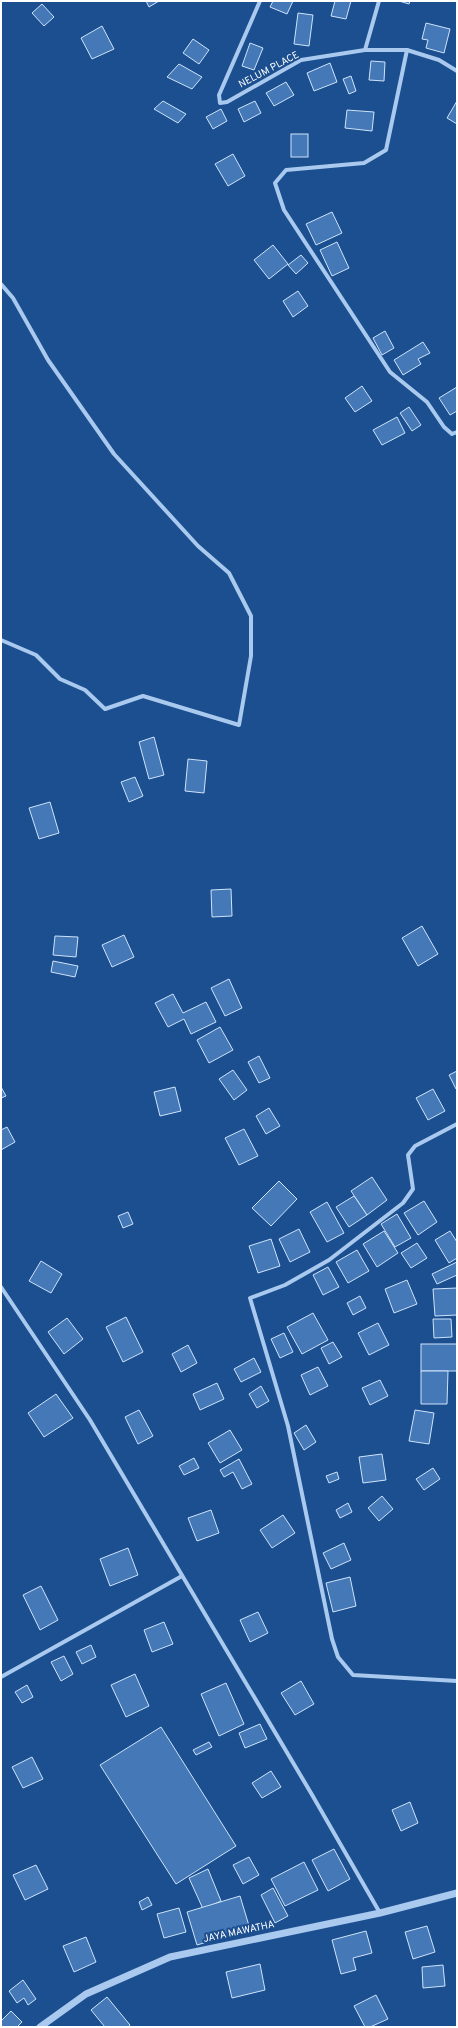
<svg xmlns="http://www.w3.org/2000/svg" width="458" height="2028" viewBox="0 0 458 2028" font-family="Overpass,sans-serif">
	<rect width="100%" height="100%" fill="#1b4f8f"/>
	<g fill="#4478b7" stroke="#cfe3fa">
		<polygon points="146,1 159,1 149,7"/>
		<polygon points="273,1 293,1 287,14 270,7"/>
		<polygon points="335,1 351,1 346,19 331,16"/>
		<polygon points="399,1 410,1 409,4"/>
		<polygon points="42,4 54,17 44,26 32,13"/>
		<polygon points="298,13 313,15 309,46 294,44"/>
		<polygon points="426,23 450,29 444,53 426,48 428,40 422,39"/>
		<polygon points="102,26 114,49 92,59 81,38"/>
		<polygon points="193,39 209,50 199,64 183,53"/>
		<polygon points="250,43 263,48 254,70 242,66"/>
		<polygon points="371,61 385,62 384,81 369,80"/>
		<polygon points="330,63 337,82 314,91 307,73"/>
		<polygon points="179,64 202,77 192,89 167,77"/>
		<polygon points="351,76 356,91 349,94 343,79"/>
		<polygon points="286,82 294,95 274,106 266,93"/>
		<polygon points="163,101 186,114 178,123 154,109"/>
		<polygon points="255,101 261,113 244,122 238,109"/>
		<polygon points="457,101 457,124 447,118"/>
		<polygon points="221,109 227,121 213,129 206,117"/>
		<polygon points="347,110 374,112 372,131 345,128"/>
		<rect x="291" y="134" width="17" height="23"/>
		<polygon points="233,154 245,176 228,186 215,164"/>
		<polygon points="332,212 342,233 316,245 306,224"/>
		<polygon points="337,242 349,268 332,276 320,250"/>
		<polygon points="273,245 288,264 269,279 254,260"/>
		<polygon points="301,255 308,263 296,274 288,265"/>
		<polygon points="298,291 308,306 293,317 283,301"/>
		<polygon points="385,331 394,348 382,355 373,338"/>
		<polygon points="423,342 430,353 418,359 421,364 403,375 394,360"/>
		<polygon points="362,386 372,401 355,412 345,398"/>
		<polygon points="457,387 457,411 450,415 439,398"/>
		<polygon points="409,407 421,425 412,431 400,413"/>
		<polygon points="397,417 405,433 382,445 373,430"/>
		<polygon points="154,737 164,775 149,779 139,742"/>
		<polygon points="188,759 207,761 204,793 185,791"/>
		<polygon points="135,777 143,796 129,802 121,782"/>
		<polygon points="50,802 59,833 39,839 29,808"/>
		<polygon points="231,889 232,916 212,917 211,890"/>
		<polygon points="422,926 438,954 418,966 402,938"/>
		<polygon points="124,935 134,957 112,967 102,945"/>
		<polygon points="55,936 78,937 76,957 53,955"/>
		<polygon points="53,961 78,966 75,977 51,972"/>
		<polygon points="229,979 242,1008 225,1016 211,988"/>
		<polygon points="173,994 183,1013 206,1002 216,1022 191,1034 184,1019 168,1027 155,1003"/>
		<polygon points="220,1027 233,1050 209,1063 197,1040"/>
		<polygon points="259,1056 270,1078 259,1083 248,1062"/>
		<polygon points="233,1070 247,1090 234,1100 219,1079"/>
		<polygon points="457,1071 457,1088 456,1089 449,1075"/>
		<polygon points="1,1087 6,1096 1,1098"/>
		<polygon points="175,1087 181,1111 160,1116 154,1092"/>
		<polygon points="433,1089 445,1111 428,1120 416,1098"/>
		<polygon points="269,1108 280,1126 266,1134 256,1116"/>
		<polygon points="7,1127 15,1142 1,1150 1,1130"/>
		<polygon points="244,1129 258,1156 239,1165 225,1138"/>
		<polygon points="372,1177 387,1200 367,1215 351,1191"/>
		<polygon points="279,1181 297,1199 271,1226 252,1208"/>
		<polygon points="354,1196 367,1215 349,1227 336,1207"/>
		<polygon points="424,1201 437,1222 418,1235 404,1213"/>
		<polygon points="327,1202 344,1233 327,1242 310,1212"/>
		<polygon points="128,1212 133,1224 123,1228 118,1216"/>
		<polygon points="397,1214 411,1238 395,1247 381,1224"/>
		<polygon points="299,1229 310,1252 290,1262 279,1239"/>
		<polygon points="384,1231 398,1253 377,1267 363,1244"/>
		<polygon points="450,1231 457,1242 457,1258 449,1263 435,1240"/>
		<polygon points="271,1239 280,1266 258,1273 249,1246"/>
		<polygon points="417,1243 427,1258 411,1268 401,1253"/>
		<polygon points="357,1250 369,1271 348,1283 336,1262"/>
		<polygon points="41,1261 62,1274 51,1293 29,1281"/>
		<polygon points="457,1262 457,1275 437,1284 432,1274"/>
		<polygon points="328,1267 339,1287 323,1295 313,1275"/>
		<polygon points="407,1280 417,1304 394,1313 385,1289"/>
		<polygon points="457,1288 457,1315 435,1316 433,1289"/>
		<polygon points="360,1296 366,1308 353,1315 347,1303"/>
		<polygon points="313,1313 328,1340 302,1354 287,1327"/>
		<polygon points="126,1317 143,1352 123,1362 106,1327"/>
		<polygon points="67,1318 83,1339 64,1354 48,1332"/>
		<polygon points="433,1319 451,1319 452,1337 434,1338"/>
		<polygon points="378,1323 389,1345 369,1355 358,1333"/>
		<polygon points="284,1333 293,1352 280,1358 271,1339"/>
		<polygon points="333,1342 342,1357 329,1364 321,1348"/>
		<rect x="421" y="1344" width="36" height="27"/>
		<polygon points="188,1345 197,1363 181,1372 172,1354"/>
		<polygon points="254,1358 261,1372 241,1382 234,1369"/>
		<polygon points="318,1367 328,1386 310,1395 301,1375"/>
		<polygon points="421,1371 448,1371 447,1404 421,1404"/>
		<polygon points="380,1380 388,1396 370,1405 362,1388"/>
		<polygon points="217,1383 224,1399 200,1410 193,1394"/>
		<polygon points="261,1386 269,1401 257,1408 249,1394"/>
		<polygon points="56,1394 73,1418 44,1437 28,1413"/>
		<polygon points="139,1410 153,1436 138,1444 125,1417"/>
		<polygon points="415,1410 434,1413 429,1444 409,1441"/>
		<polygon points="306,1425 316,1442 304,1450 294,1433"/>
		<polygon points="230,1430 242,1450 220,1463 208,1443"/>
		<polygon points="382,1454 386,1480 363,1483 359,1457"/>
		<polygon points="194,1458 199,1468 184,1475 179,1466"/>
		<polygon points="239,1459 252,1484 242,1489 233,1472 224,1477 220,1470"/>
		<polygon points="433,1468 440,1479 424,1490 416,1479"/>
		<polygon points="337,1472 339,1479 329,1483 326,1476"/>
		<polygon points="382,1496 393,1509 379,1521 368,1508"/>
		<polygon points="348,1503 352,1512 340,1518 336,1510"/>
		<polygon points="211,1510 219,1533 197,1541 188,1518"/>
		<polygon points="283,1515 295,1533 272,1548 260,1530"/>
		<polygon points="344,1543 351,1560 331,1569 323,1553"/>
		<polygon points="128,1548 138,1575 110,1586 100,1559"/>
		<polygon points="350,1577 356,1606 333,1612 326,1583"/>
		<polygon points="41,1586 58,1620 40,1630 23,1595"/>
		<polygon points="258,1612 268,1633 250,1642 240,1620"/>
		<polygon points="164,1622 173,1644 152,1652 144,1630"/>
		<polygon points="91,1645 96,1657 82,1664 76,1652"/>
		<polygon points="64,1656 73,1674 61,1681 51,1662"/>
		<polygon points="135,1674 149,1706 126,1717 111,1685"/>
		<polygon points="301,1681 314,1704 295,1715 281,1693"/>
		<polygon points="226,1683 244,1724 219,1736 201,1694"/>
		<polygon points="27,1685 33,1697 22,1703 15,1692"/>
		<polygon points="260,1724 267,1739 245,1748 239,1733"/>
		<polygon points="161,1727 236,1846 176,1884 100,1765"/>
		<polygon points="209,1742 212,1747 196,1755 193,1750"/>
		<polygon points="32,1757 43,1779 23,1788 12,1767"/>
		<polygon points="271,1771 281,1787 262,1798 252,1783"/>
		<polygon points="410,1802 418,1823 401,1831 392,1810"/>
		<polygon points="334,1849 350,1879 328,1891 312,1860"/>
		<polygon points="249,1857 259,1875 243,1884 233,1865"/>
		<polygon points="304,1862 318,1890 285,1906 271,1879"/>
		<polygon points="36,1865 48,1889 25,1900 13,1875"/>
		<polygon points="208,1869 221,1901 203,1909 189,1878"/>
		<polygon points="273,1888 288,1916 275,1923 261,1895"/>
		<polygon points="240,1896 250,1929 197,1945 187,1912"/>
		<polygon points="148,1897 152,1905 142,1910 139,1902"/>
		<polygon points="179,1908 186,1932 164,1938 157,1914"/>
		<polygon points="427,1926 435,1952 413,1959 405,1932"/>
		<polygon points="366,1931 372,1953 353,1958 356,1970 341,1974 332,1940"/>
		<polygon points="86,1937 96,1962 74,1972 63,1946"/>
		<polygon points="260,1964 265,1990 232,1998 226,1972"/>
		<polygon points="443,1965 445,1986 423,1988 422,1967"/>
		<polygon points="23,1980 36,1999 28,2005 24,1998 17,2003 9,1991"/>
		<polygon points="376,1995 388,2019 370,2027 365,2027 354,2006"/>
		<polygon points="107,1997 130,2025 128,2027 105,2027 91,2010"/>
		<polygon points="11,2011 22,2022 17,2027 1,2027 1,2021"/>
	</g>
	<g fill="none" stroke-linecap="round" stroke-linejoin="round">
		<g stroke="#a9c9ee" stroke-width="4">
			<polyline points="260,1 219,95 220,103 227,102 301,60 365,50 407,50 439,60 457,71"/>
			<polyline points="365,50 379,1"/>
			<polyline points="407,50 386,150 364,163 286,170 275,183 284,210 390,372 427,402 444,427 452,434 457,432"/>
			<polyline points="1,284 13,298 48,360 114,454 198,546 229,573 251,616 251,656 239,725 143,696 105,709 85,690 60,679 36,655 1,640"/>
			<polyline points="457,1124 415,1146 408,1155 413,1189 403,1203 329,1260 285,1285 250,1298 288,1426 332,1639 338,1657 353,1675 457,1681"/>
			<polyline points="1,1287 90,1420 311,1793 380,1913"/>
			<polyline points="1,1677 182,1576"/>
		</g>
		<polyline stroke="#a9c9ee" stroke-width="7" points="40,2027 86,1994 170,1957 380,1913 457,1893"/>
	</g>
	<g text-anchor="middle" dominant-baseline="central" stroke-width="4" stroke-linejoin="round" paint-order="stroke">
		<g font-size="10" fill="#fff" stroke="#1b4f8f">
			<text transform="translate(269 70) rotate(-28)">NELUM PLACE</text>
			<text transform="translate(239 1932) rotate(-12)">JAYA MAWATHA</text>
		</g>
	</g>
	<rect width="458" height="2028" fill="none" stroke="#ffffff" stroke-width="4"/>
</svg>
